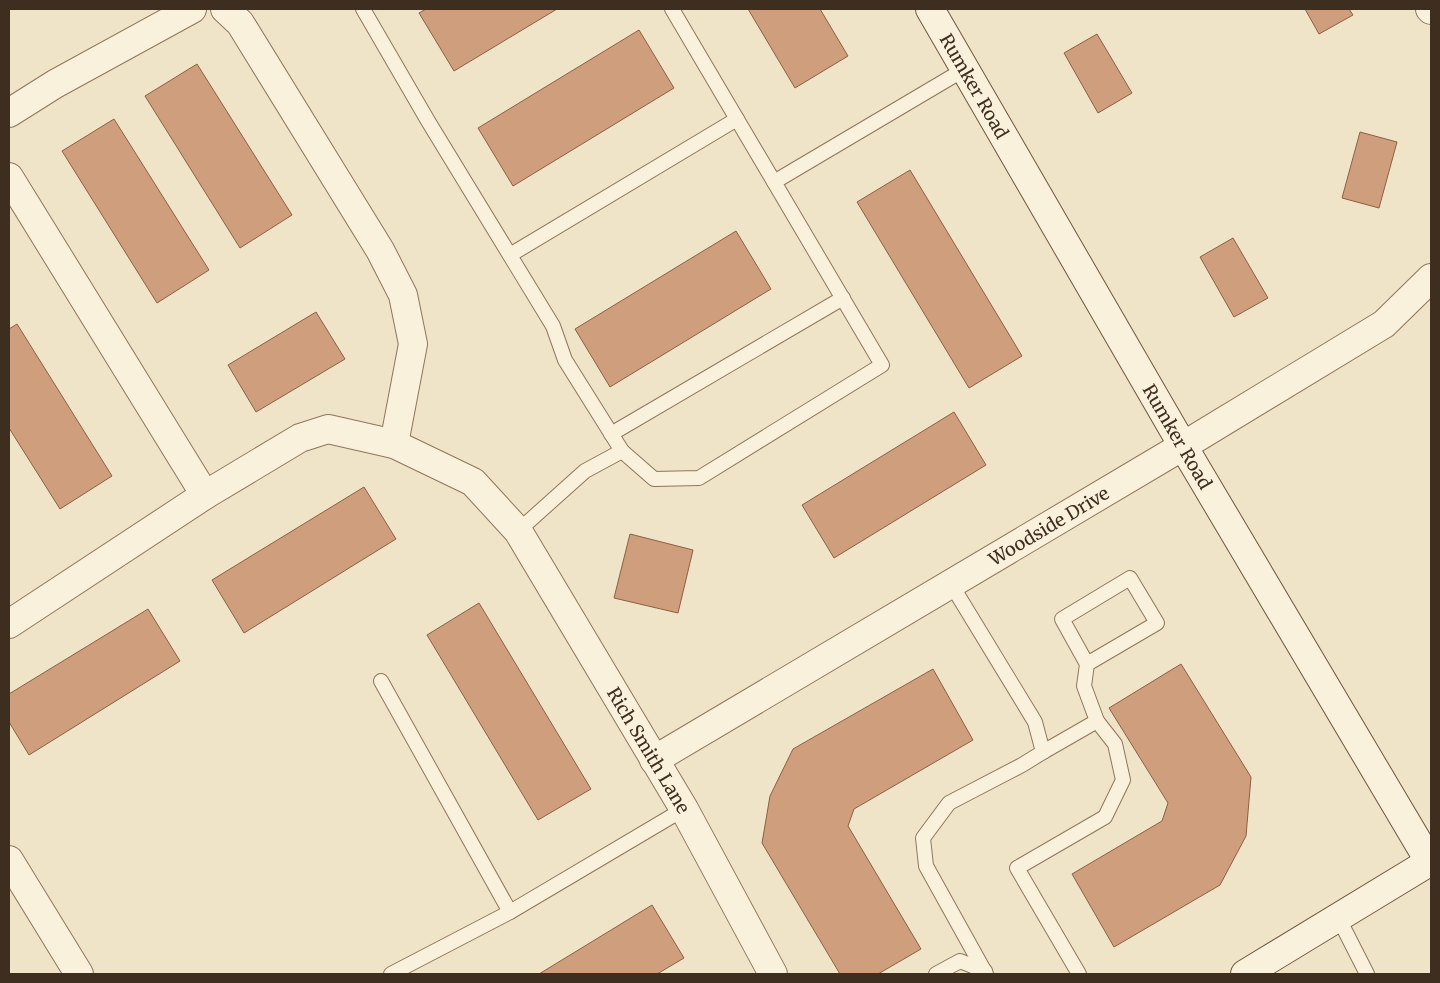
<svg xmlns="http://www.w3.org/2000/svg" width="1440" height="983" viewBox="0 0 1440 983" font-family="Merriweather,serif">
	<rect width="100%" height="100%" fill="#f0e4c8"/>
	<g fill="#cf9f7d" stroke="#8d5f41">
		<polygon points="426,9 557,9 454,71 419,13"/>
		<polygon points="748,9 820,9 848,56 795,88"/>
		<polygon points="1305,9 1349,9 1353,15 1319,34"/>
		<polygon points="639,30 674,88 513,186 478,128"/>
		<polygon points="1097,34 1132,93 1098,113 1064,53"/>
		<polygon points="197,64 292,215 240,248 145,96"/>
		<polygon points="114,119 209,270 157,303 62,151"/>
		<polygon points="1360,132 1397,142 1379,208 1342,198"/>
		<polygon points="910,170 1022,356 969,388 857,202"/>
		<polygon points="736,231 771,289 610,387 575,329"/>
		<polygon points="1233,238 1268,298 1234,317 1200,257"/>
		<polygon points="316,312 345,359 256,412 228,365"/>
		<polygon points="17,324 112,476 60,509 9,428 9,329"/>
		<polygon points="954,412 986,465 834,558 802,505"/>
		<polygon points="364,487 396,539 244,633 212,580"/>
		<polygon points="630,534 693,550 678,613 614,598"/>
		<polygon points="479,603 591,789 538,820 427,635"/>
		<polygon points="148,609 180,661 29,755 9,722 9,694"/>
		<polygon points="1181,664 1251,777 1246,836 1220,885 1114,947 1072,874 1162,821 1168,803 1109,708"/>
		<polygon points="933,669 973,740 854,809 848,826 921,949 878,974 840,974 762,843 770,796 793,749"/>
		<polygon points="652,905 684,958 657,974 539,974"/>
	</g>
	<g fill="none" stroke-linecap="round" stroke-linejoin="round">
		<defs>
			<g id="lane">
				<polyline points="363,9 428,121 553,326 565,360 622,451 654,479 699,478 882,365 672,9"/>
				<polyline points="774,182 965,69"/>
				<polyline points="510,255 737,119"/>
				<polyline points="611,434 843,298"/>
				<polyline points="518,531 585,471 622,451"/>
				<polyline points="951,584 1035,722 1043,752 1022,765 949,803 923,838 926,866 986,974"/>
				<polyline points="381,681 510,912"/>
				<polyline points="1043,752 1097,721 1084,686 1087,664 1157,623 1130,578 1062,619 1087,664"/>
				<polyline points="1338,917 1367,974"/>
				<polyline points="391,974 510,912 684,809"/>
				<polyline points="936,974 960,961 985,971"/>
				<polyline points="1079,974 1017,868 1105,817 1123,780 1115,744 1097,721"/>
			</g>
			<g id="street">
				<polyline points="225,9 240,23 380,250 403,295 413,344 394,444"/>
				<polyline points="1430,9 1431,10"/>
				<polyline points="9,113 55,84 192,9"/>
				<polyline points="9,177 205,495"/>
				<path id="s1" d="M9,624l196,-129 95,-57 28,-9 66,15 79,38 45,49 166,278 89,165"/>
				<path id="s2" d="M654,760l529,-314 201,-122 47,-46"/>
				<polyline points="9,860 79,974"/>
			</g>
			<g id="secondary">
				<path id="s3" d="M930,9l253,437 248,418"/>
				<polyline points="1245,974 1431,861"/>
			</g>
		</defs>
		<use href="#lane" stroke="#8d765c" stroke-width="16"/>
		<use href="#street" stroke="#8d765c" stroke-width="30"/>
		<use href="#secondary" stroke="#6f573f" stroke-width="30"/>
		<use href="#lane" stroke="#faf1dc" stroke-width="14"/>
		<use href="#street" stroke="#faf1dc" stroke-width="28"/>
		<use href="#secondary" stroke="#faf1dc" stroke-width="28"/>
	</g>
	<g text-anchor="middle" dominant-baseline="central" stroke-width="4" stroke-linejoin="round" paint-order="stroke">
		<g font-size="18" fill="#3d2e20" stroke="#f7eed8">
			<text stroke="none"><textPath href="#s3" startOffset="89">Rumker Road</textPath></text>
			<text stroke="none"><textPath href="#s3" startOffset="494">Rumker Road</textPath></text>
			<text stroke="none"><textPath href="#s2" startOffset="459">Woodside Drive</textPath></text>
			<text stroke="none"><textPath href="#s1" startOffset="852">Rich Smith Lane</textPath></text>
		</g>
	</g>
	<rect width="1440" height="983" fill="none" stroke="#3d2e20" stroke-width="20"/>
</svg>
